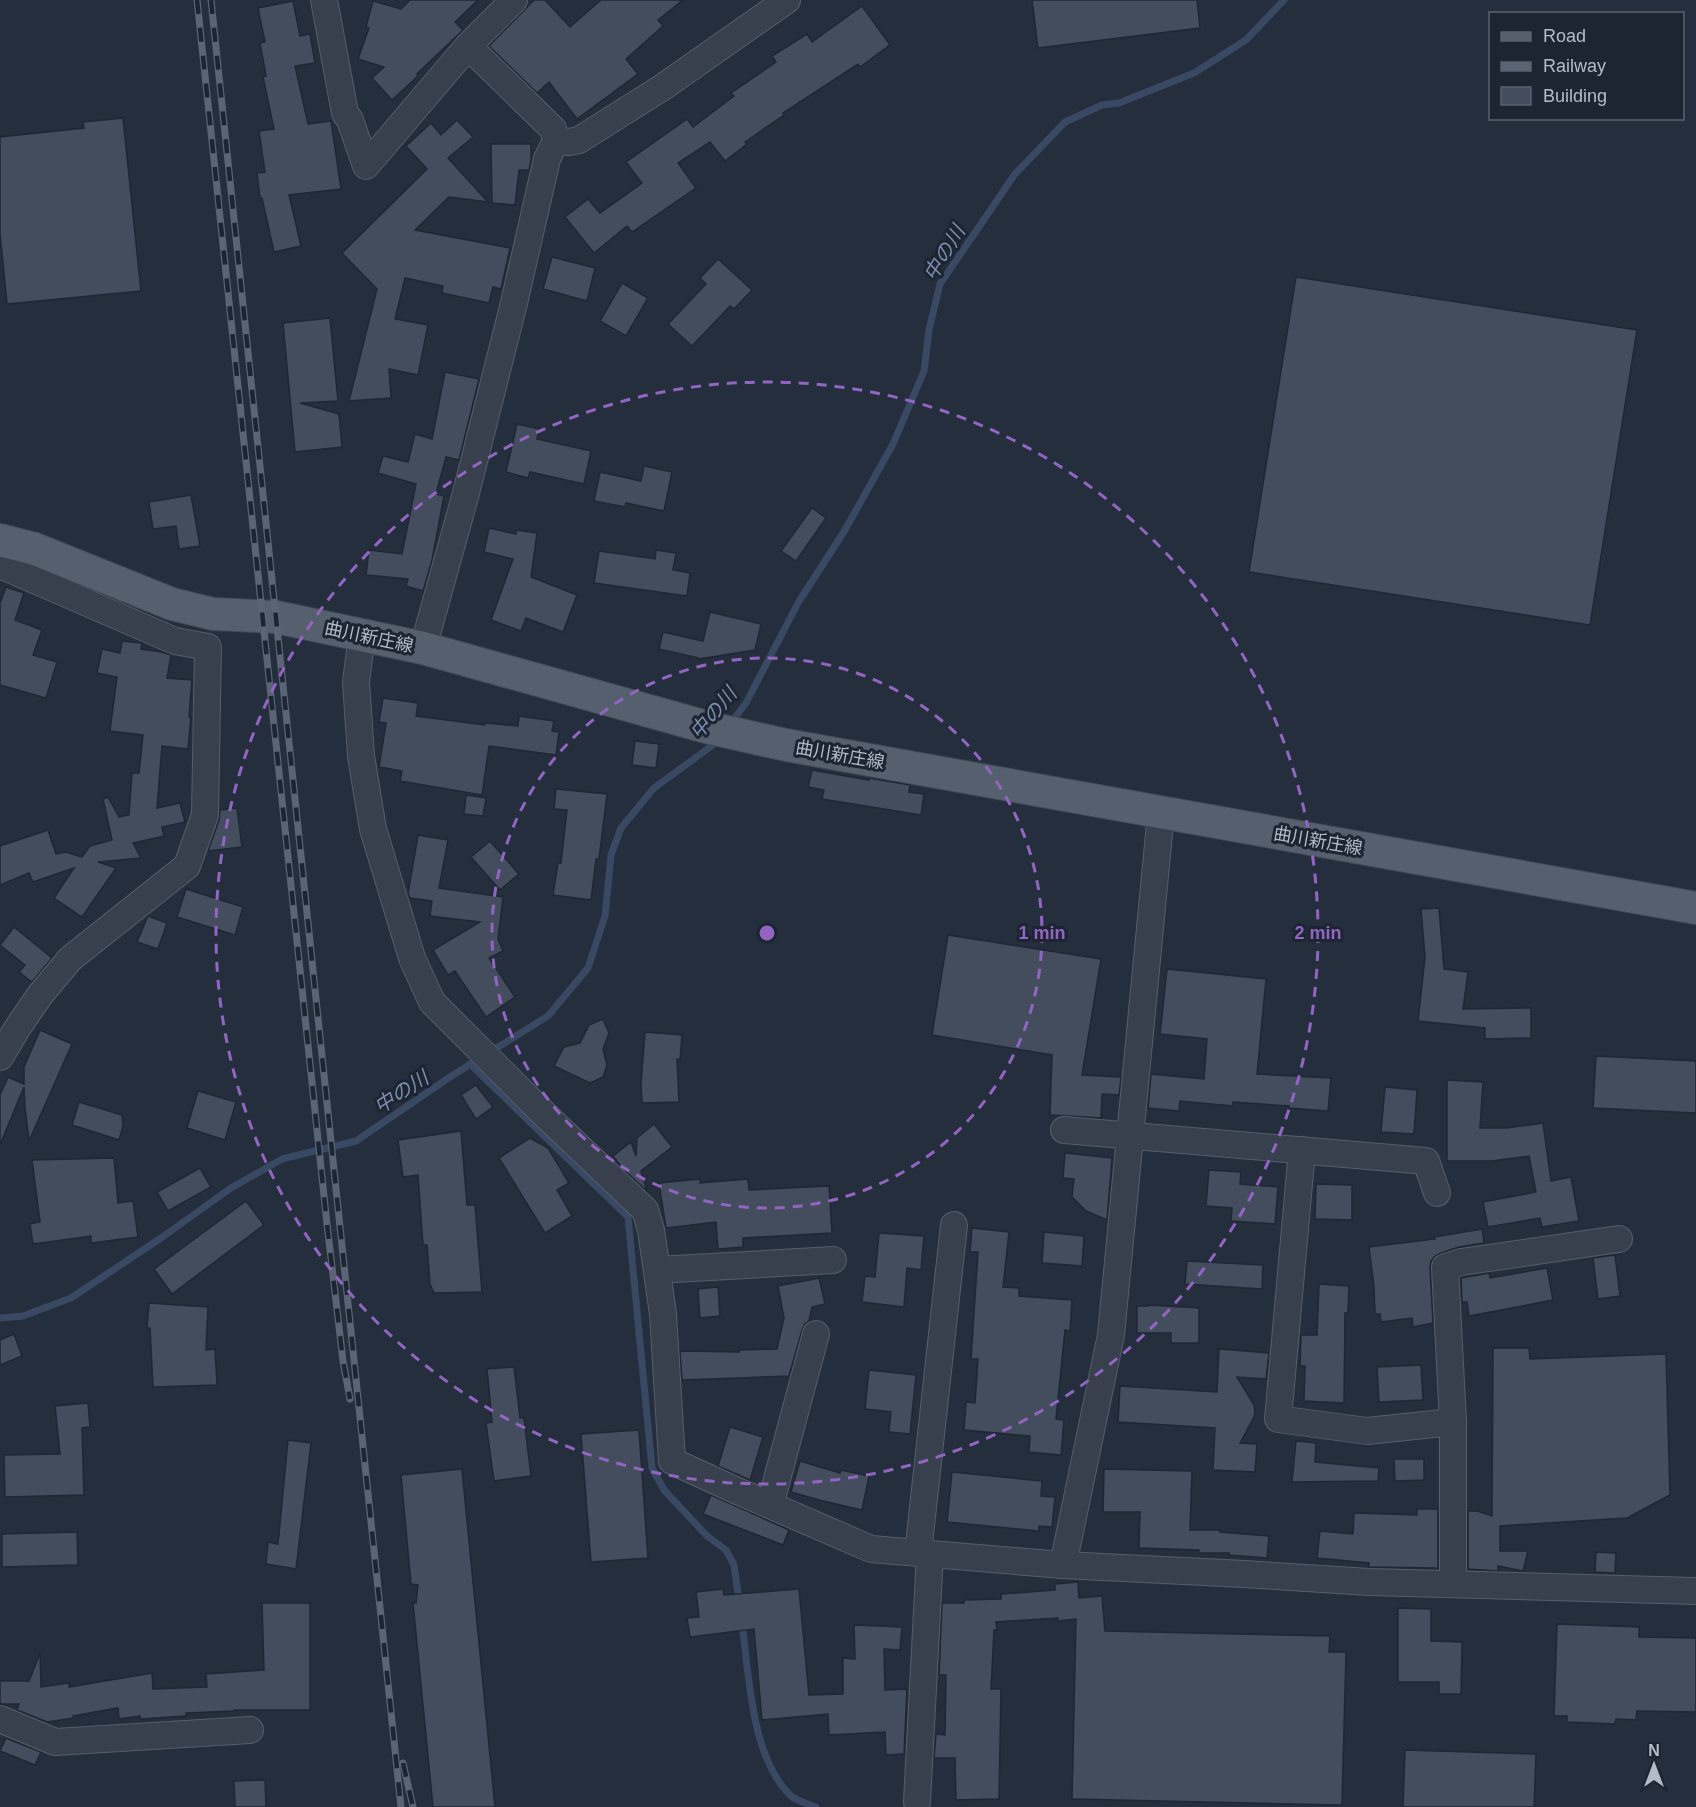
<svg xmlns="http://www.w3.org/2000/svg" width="1696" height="1807" viewBox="0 0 1696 1807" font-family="Helvetica,'Noto Sans JP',sans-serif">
	<rect width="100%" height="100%" fill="#252e3c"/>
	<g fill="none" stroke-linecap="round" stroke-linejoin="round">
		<g stroke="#394863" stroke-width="7">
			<polyline points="731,723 746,703 798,603 845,530 893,444 924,371 929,330 940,284 1015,174 1065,122 1102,105 1119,103 1194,73 1246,40 1284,0"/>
			<polyline points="490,1052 548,1016 588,968 605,916 611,855 621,828 654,788 713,745 718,738"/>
			<polyline points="470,1064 628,1217 652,1468 664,1490 707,1536 726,1550 734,1565 739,1600"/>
			<polyline points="0,1318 23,1316 71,1298 161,1238 231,1188 282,1159 356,1141 450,1077 480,1058"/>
			<path d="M742,1623c7,52 9,135 49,173 6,5 17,8 25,11"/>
		</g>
	</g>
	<g fill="#444d5e" stroke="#1f2734" stroke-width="1.5">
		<polygon points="410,0 478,0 455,22 463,30 417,74 418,76 392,100 372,78 384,67 358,59 369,28 366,27 373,1 401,9"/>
		<polygon points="534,0 545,0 570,27 601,0 683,0 658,20 663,26 626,59 638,74 577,119 549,82 537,93 489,46"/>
		<polygon points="1032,0 1197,0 1200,28 1038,48"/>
		<polygon points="293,1 300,36 310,34 315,63 295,66 308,124 331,121 341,189 289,195 301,246 274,252 262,198 260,198 257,173 265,172 259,131 274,129 263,77 266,76 260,43 265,42 258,8"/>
		<polygon points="862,6 890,45 860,67 858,64 783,113 784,115 745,142 747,144 725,161 710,142 678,163 696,188 632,232 627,226 594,253 565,217 588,199 600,213 642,183 626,162 687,119 693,127 734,96 731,93 776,62 772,56 807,34 812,42"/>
		<polygon points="123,118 141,291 7,304 0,233 0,137 84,128 83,122"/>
		<polygon points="457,120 473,137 448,158 488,202 449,197 415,230 510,248 501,289 493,287 489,303 442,293 443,286 405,278 395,319 428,325 418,375 389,369 391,398 349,401 377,289 342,253 427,169 406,146 431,123 441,135"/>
		<polygon points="491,144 531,144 531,160 529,170 519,170 515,205 492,203"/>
		<polygon points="552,257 595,268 587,301 543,289"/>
		<polygon points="718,259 752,290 734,309 730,306 692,346 668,324 706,284 700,278"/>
		<polygon points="1296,277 1637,330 1590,625 1249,572"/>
		<polygon points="622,283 648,298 626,336 600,321"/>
		<polygon points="330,318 338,401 300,403 339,414 342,447 295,452 283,323"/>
		<polygon points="445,372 479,379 459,460 446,457 436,494 444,496 432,560 423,591 406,586 408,579 366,575 369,550 402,554 416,484 378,473 383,456 408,462 415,434 432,439"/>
		<polygon points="517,424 539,429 537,439 591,451 584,484 530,472 528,478 506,472"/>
		<polygon points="644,466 672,472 664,511 626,503 625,507 594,501 600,472 641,481"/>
		<polygon points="191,495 200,546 179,549 176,526 153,529 149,502"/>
		<polygon points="812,508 826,518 796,561 781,551"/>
		<polygon points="489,528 516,534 516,530 537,533 531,577 577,595 563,632 526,618 521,631 491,620 513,559 484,552"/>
		<polygon points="656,550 676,553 673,570 690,573 687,596 594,583 599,551 655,559"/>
		<polygon points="6,587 24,593 15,620 42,630 33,655 57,662 46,698 0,685 0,603"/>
		<polygon points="710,612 761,624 755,650 699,659 699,658 659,649 663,632 703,641"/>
		<polygon points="122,641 142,643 141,649 162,652 171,655 167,678 192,680 189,717 191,717 188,749 162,746 157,808 180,803 185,822 162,827 164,836 133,843 141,858 98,862 116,868 82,917 54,898 74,868 33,882 29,873 0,885 0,846 48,830 56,854 65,852 82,857 90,846 112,840 103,799 108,797 119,817 129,815 132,773 139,773 143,735 110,731 117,677 97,673 102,649 120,653"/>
		<polygon points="383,698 418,703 416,716 485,725 485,723 518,726 519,716 554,721 552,731 559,732 556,755 489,746 482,795 400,781 402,771 379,767 386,723 379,722"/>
		<polygon points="635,741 659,744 656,768 632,765"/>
		<polygon points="812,770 869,780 869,778 910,785 909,792 924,794 921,815 822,799 824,790 808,787"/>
		<polygon points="556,789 607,794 599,859 596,859 591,900 553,895 558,863 561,863 567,810 554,809"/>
		<polygon points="466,795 486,798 483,816 464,814"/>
		<polygon points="237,808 242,847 208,851 219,820 220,810"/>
		<polygon points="418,835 448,840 439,888 503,897 498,939 503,951 489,958 515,997 486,1017 455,971 448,975 433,950 480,922 430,916 432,901 410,898 408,894"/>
		<polygon points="490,841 519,874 500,890 471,857"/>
		<polygon points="186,889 243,907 235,935 177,917"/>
		<polygon points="1439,908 1444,969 1468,972 1463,1009 1531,1008 1531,1038 1485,1039 1485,1028 1418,1021 1425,957 1421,909"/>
		<polygon points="148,916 167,923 158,949 137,942"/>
		<polygon points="14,927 52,958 32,982 19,972 25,965 0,945"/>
		<polygon points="948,935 1101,959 1082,1075 1121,1077 1119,1095 1102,1094 1101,1118 1050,1115 1052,1055 932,1035"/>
		<polygon points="1167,969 1266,979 1257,1074 1331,1078 1328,1111 1289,1108 1289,1106 1233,1102 1233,1106 1180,1101 1179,1111 1148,1108 1151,1074 1204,1079 1207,1039 1160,1034"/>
		<polygon points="603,1019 609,1033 603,1049 607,1065 603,1077 590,1083 554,1066 564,1047 580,1043 589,1025"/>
		<polygon points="40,1030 72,1044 29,1141 25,1107 24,1087 0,1145 0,1095 8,1077 24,1084 24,1067"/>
		<polygon points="645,1032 682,1035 680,1060 677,1059 679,1102 642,1103 641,1083"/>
		<polygon points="1596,1056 1696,1061 1696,1113 1593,1108"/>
		<polygon points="1447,1080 1483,1082 1480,1128 1507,1128 1543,1123 1551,1181 1571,1177 1579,1221 1542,1227 1540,1218 1488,1227 1483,1202 1536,1192 1529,1156 1491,1161 1447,1161"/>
		<polygon points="476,1085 493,1107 476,1119 461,1095"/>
		<polygon points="1385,1087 1417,1090 1414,1134 1381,1132"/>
		<polygon points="198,1091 236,1102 225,1140 187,1128"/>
		<polygon points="79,1102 122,1115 123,1126 119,1140 72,1125"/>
		<polygon points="654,1124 672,1147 641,1171 647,1191 623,1169 613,1156 631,1142 636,1156 637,1138"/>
		<polygon points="461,1131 467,1205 475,1205 482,1292 434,1293 430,1284 427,1245 423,1245 418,1175 403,1177 398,1140"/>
		<polygon points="530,1138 548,1148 569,1183 557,1190 572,1216 545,1233 499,1158"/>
		<polygon points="1065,1153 1112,1158 1107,1220 1086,1211 1072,1197 1074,1179 1063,1178"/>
		<polygon points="114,1158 118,1203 133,1201 138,1237 91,1243 91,1236 33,1244 30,1224 40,1222 32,1160"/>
		<polygon points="200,1168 211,1187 168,1211 157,1192"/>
		<polygon points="1209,1170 1241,1172 1240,1184 1278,1187 1275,1224 1231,1221 1232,1208 1206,1206"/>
		<polygon points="700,1179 700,1183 748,1179 749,1190 829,1186 832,1233 743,1238 743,1247 718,1249 716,1222 666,1228 659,1183"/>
		<polygon points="1316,1184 1352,1185 1352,1220 1315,1219"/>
		<polygon points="246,1201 264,1225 172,1294 154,1269"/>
		<polygon points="972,1228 1009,1232 1003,1287 1019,1288 1019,1296 1072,1300 1070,1331 1065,1330 1056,1419 1064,1420 1061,1455 1029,1452 1030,1436 964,1430 966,1402 975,1403 978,1359 971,1359 978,1252 970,1252"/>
		<polygon points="1482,1229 1484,1243 1459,1247 1441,1253 1435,1256 1431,1261 1430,1268 1433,1323 1413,1327 1412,1318 1381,1322 1380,1314 1375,1314 1374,1287 1369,1247 1435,1239 1434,1237"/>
		<polygon points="1044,1232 1084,1236 1082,1266 1042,1263"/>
		<polygon points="879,1233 924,1236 921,1270 907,1268 904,1307 862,1302 865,1276 875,1277"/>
		<polygon points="1615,1255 1620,1296 1598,1299 1593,1258"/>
		<polygon points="1187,1261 1263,1265 1262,1289 1185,1284"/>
		<polygon points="1547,1268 1553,1300 1469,1316 1467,1302 1462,1302 1461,1278 1489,1273 1490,1278"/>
		<polygon points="819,1278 825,1304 812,1307 809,1321 805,1324 802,1330 789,1376 682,1380 680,1352 682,1351 739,1352 739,1350 777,1349 784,1318 778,1286"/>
		<polygon points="1319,1284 1349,1286 1348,1313 1345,1313 1344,1403 1304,1401 1305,1366 1300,1366 1301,1335 1317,1335"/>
		<polygon points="718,1287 720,1316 700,1318 698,1289"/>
		<polygon points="149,1303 208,1307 206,1350 215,1349 217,1385 153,1387 150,1328 147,1328"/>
		<polygon points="1149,1305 1199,1308 1199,1343 1171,1343 1171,1333 1137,1333 1137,1306 1148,1306"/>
		<polygon points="14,1334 22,1356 0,1365 0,1340"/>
		<polygon points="1219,1348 1220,1349 1269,1353 1266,1379 1237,1377 1254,1405 1255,1411 1254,1417 1240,1443 1257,1444 1255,1472 1213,1470 1215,1428 1118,1422 1120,1386 1217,1392"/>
		<polygon points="1493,1348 1529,1348 1530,1359 1666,1354 1670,1495 1627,1518 1500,1526 1500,1551 1528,1551 1523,1571 1498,1566 1498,1571 1468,1569 1468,1511 1477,1511 1492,1516"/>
		<polygon points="1421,1365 1423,1400 1379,1402 1377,1367"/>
		<polygon points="514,1367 520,1418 524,1418 531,1476 494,1481 486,1423 492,1422 487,1369"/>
		<polygon points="869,1370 916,1375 910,1434 889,1432 891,1412 865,1409"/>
		<polygon points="88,1403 90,1427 82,1428 84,1495 5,1497 4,1455 60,1454 55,1406"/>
		<polygon points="730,1427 763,1437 750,1480 718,1466"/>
		<polygon points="639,1430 648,1558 591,1562 581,1434"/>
		<polygon points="288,1440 311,1443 296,1569 266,1564 268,1542 278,1544"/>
		<polygon points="1296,1441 1316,1443 1315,1462 1379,1468 1378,1481 1292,1482"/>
		<polygon points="1394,1459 1424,1459 1424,1480 1395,1481"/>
		<polygon points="800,1461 840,1473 841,1470 869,1476 862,1510 819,1500 791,1492"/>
		<polygon points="462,1469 495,1807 433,1807 413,1603 416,1603 418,1585 411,1584 401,1475"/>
		<polygon points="1104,1469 1192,1471 1190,1530 1220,1530 1220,1532 1269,1536 1267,1558 1229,1555 1229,1553 1199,1553 1199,1550 1139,1548 1140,1512 1103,1512"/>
		<polygon points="952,1472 1042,1481 1041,1496 1055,1497 1052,1527 1039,1526 1039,1531 947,1522"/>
		<polygon points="711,1495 789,1530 783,1545 703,1514"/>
		<polygon points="1417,1509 1438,1509 1438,1568 1369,1567 1369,1563 1317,1558 1320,1531 1353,1534 1354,1513 1417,1515"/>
		<polygon points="77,1532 78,1565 2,1567 2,1534"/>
		<polygon points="1596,1552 1616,1553 1615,1573 1595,1572"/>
		<polygon points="1078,1582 1079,1598 1102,1596 1105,1631 1330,1636 1329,1652 1346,1652 1342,1805 1072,1799 1076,1619 1058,1621 1058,1618 996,1622 997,1630 994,1630 991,1689 1001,1689 999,1799 956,1800 955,1758 934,1758 936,1734 945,1735 946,1675 939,1675 942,1603 964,1603 964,1600 1001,1599 1001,1594 1055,1590 1055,1584"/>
		<polygon points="723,1589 724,1595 799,1589 809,1695 843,1694 843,1658 855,1659 854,1625 902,1627 900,1650 884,1649 885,1690 907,1689 904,1754 886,1755 885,1732 829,1735 828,1714 762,1720 754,1629 690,1637 687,1618 699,1617 696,1592"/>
		<polygon points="262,1603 310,1603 310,1710 234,1710 234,1711 186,1713 186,1716 141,1719 140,1716 119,1719 118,1708 73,1716 74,1718 47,1722 17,1710 19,1704 0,1704 0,1681 29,1681 40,1653 41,1687 69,1683 69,1687 152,1673 153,1689 207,1687 206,1674 264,1670"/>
		<polygon points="1398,1608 1431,1609 1431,1641 1462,1642 1461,1694 1439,1694 1439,1682 1398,1682"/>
		<polygon points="1557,1624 1639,1627 1639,1637 1696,1638 1696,1712 1637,1711 1636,1720 1616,1719 1615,1724 1567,1722 1567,1716 1554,1716"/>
		<polygon points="6,1738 41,1752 35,1765 0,1751"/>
		<polygon points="1405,1750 1536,1754 1534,1807 1403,1807"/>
		<polygon points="265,1780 266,1807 235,1807 234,1781"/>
	</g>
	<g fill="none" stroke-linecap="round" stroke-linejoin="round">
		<defs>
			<g id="minor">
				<polyline points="324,0 345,113 350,120 366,166 468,46 514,0"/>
				<polyline points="556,141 569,142 579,140 663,87 787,0"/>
				<polyline points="0,565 175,641 208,647 205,815 187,866 70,959 40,995 18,1027 0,1057"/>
				<polyline points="362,635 356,682 361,756 373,829 412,958 432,1002 541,1111 645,1210 651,1230 663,1314 672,1461 735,1490 871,1549 1063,1565 1244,1574 1369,1582 1696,1591"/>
				<polyline points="423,648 465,497 514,303 547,159 556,141 553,129 468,46"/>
				<polyline points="1064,1130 1426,1161 1437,1193"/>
				<polyline points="1302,1150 1278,1419 1367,1431 1453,1422"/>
				<polyline points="657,1270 833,1260"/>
				<polyline points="770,1505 816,1334"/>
				<polyline points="918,1553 954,1225"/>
				<polyline points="1063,1565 1111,1335 1161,813"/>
				<polyline points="1453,1583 1453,1422 1445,1267 1461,1262 1619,1239"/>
				<polyline points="0,1719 55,1742 250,1730"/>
				<polyline points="917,1802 930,1554"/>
			</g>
			<polyline id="major" points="0,540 35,549 172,604 213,614 276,617 423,648 710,728 786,745 1696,908"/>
		</defs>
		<use href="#minor" stroke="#565e6b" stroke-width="28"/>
		<use href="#major" stroke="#414956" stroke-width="34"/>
		<use href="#minor" stroke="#38404d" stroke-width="26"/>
		<use href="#major" stroke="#565f6d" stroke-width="32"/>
		<defs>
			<g id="rail">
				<polyline points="197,0 327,1224 343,1361 350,1399"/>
				<polyline points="211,0 401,1807"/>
				<polyline points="403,1763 413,1807"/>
			</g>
		</defs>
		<use href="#rail" stroke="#5a6474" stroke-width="7"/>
		<use href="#rail" stroke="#1d2532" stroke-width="4.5" stroke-dasharray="14" stroke-linecap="butt"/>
	</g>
	<g fill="none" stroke="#9265c3" stroke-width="3" stroke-dasharray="10 8">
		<circle cx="767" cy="933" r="275"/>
		<circle cx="767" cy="933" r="551"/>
	</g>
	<g text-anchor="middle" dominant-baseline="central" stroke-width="6" stroke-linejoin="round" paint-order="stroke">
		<g font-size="18" fill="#b4bbc8" stroke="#1d2532">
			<text transform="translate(369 637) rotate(12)">曲川新庄線</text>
			<text transform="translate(840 755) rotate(10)">曲川新庄線</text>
			<text transform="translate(1318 841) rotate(10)">曲川新庄線</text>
		</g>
		<g font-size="20" font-style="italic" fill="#7c8faf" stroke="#1d2532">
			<text transform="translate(944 253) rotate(-59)">中の川</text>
			<text transform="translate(713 713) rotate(-50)">中の川</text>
			<text transform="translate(401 1092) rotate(-33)">中の川</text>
		</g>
	</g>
	<circle cx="767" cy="933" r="9" fill="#9265c3" stroke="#1d2532" stroke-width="3"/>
	<g font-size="18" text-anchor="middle" font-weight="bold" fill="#9265c3" stroke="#1d2532" stroke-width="6" stroke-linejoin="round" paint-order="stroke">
		<text x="1042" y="939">1 min</text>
		<text x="1318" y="939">2 min</text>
	</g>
	<rect x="1489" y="12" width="195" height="108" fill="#1d2532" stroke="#59616e" stroke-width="1.5"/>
	<rect x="1501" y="32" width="30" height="9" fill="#565f6d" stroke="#59616e" stroke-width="1.5"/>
	<text x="1543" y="42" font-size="18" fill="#b4bbc8">Road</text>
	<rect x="1501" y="62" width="30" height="9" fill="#5a6474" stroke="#59616e" stroke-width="1.5"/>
	<text x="1543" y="72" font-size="18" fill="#b4bbc8">Railway</text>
	<rect x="1501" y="87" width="30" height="18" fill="#444d5e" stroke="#59616e" stroke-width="1.5"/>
	<text x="1543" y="102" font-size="18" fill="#b4bbc8">Building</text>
	<g transform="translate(1654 1765)" stroke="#1d2532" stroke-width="4.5" paint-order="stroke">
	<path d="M0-4.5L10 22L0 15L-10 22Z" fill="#b4bbc8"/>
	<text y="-9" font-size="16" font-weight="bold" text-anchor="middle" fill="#b4bbc8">N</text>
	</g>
</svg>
